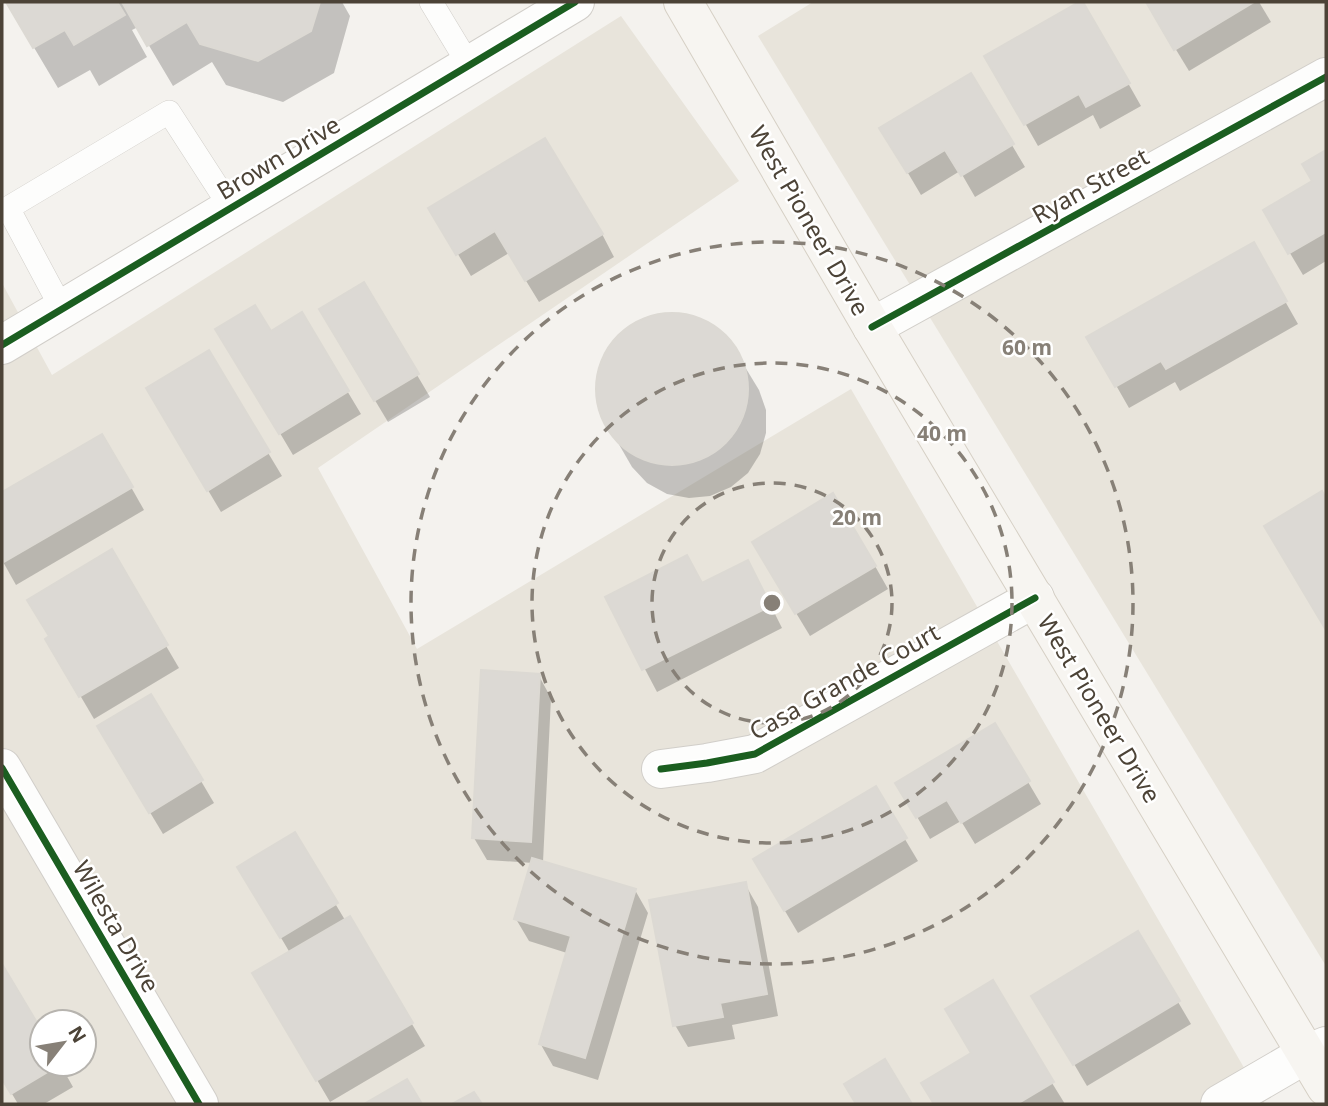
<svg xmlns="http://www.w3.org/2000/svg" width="1328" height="1106" viewBox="0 0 1328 1106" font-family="'Noto Sans',sans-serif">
	<rect width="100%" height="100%" fill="#f4f2ee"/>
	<g fill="#e8e4db" fill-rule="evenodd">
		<polygon points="813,2 1326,2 1326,966 758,36"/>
		<path d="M621,16l118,165 -421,287 99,181 434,-260 414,715h-1263v-821l50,92zM42,1022h42v42h-42z"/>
	</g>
	<g fill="#0003">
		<polygon points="7,2 342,2 350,16 334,73 283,102 226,85 212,62 173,86 138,27 132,30 147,57 99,86 90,70 58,88"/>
		<polygon points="1082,2 1141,106 1100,129 1093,115 1038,146 987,56"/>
		<polygon points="1147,2 1259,2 1271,22 1189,71"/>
		<polygon points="970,75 1025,167 975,197 960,171 921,195 882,129"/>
		<polygon points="1326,152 1326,261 1303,275 1265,211 1314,182 1304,165"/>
		<polygon points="431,209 602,234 614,257 539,302 509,253 471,276"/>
		<polygon points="1253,245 1298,324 1180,391 1175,382 1129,408 1089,338"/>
		<polygon points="301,314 361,414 293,455 231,351 270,333"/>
		<polygon points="674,314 694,318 712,326 728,339 759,390 766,410 766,433 760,454 748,473 731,487 710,496 689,498 667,494 647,483 632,467 602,415 598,394 599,373 606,353 619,336 635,323 654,316"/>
		<polygon points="334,332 417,375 430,397 388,422"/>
		<polygon points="208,353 282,476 221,512 161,411"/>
		<polygon points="102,436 144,510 16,585 2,560 2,494"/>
		<polygon points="1321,493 1326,501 1326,627 1279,549"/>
		<polygon points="111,552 179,668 94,719 47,639"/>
		<polygon points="767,565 875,566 888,589 810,636"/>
		<polygon points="702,584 760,584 782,628 657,692 607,597"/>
		<polygon points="539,676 551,698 543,862 635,890 648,913 598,1080 553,1066 540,1043 567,953 529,941 516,919 533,863 487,860 474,838"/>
		<polygon points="995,726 1041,804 975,844 961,821 930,839 898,784"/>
		<polygon points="112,749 201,781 214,803 163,834"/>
		<polygon points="875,789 918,861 798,933 755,860"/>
		<polygon points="294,835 345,920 349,918 425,1046 330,1102 255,974 290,953 240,868"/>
		<polygon points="745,884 758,907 778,1016 732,1025 735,1039 688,1047 675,1025"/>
		<polygon points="1138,934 1191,1024 1087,1086 1034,996"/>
		<polygon points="2,968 42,1035 42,1064 60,1064 73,1087 44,1104 18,1104 2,1077"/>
		<polygon points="924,1083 1052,1083 1065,1104 936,1104"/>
	</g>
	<g fill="#dcd9d4" stroke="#dcd9d3" stroke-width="2">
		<polygon points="6,2 117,2 125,15 74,45 65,30 33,48"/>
		<polygon points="122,2 320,2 311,31 258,61 200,44 187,22 147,46"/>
		<polygon points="1079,2 1083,2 1130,83 1086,107 1079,94 1024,125 984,56"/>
		<polygon points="1146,2 1254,2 1174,50"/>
		<polygon points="971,73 1014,144 961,176 945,150 907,173 879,128"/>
		<polygon points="545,138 603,234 525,281 495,231 456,255 428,208"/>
		<polygon points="1326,150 1326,232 1288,254 1263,210 1312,181 1302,164"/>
		<polygon points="1254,242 1287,301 1166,369 1161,361 1115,387 1086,337"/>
		<polygon points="364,282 419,374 374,401 319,309"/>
		<polygon points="255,305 271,331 302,312 349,391 279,434 215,329"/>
		<circle cx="672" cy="389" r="76"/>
		<polygon points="209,350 270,452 207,491 146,388"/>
		<polygon points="102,434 133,487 2,563 2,492"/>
		<polygon points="1322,491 1326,498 1326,630 1264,526"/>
		<polygon points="833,493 876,566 795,614 752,542"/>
		<polygon points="112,549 168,645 79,697 45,639 49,636 27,600"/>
		<polygon points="687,555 702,583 748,560 771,606 642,670 605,597"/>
		<polygon points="481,670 540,674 531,842 472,838"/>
		<polygon points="151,694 203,780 149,813 97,726"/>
		<polygon points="995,723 1030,781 961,823 947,800 916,818 895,783"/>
		<polygon points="876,786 907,838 784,911 753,859"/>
		<polygon points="295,832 338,903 280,938 237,867"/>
		<polygon points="532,858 636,889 585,1058 539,1044 571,936 514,919"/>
		<polygon points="746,882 767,994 720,1003 723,1017 673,1026 649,900"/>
		<polygon points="350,916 413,1023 316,1081 252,973"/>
		<polygon points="1138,931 1180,1001 1073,1065 1031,996"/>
		<polygon points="2,964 42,1031 42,1064 61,1064 11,1094 2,1079"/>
		<polygon points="993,980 1054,1082 1017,1104 934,1104 921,1083 971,1053 945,1009"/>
		<polygon points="885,1059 912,1104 856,1104 844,1084"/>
		<polygon points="407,1079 422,1104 364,1104"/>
		<polygon points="474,1092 482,1104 452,1104"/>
	</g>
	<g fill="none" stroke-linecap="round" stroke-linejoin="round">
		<defs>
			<g id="lane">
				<polyline points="431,2 469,65"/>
				<polyline points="62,309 8,208 169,112 231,208"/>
			</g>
			<g id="street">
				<polyline points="872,327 1326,77"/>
				<polyline points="2,345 575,2"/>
				<polyline points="2,768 199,1104"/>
				<polyline points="661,769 707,763 755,754 1035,598"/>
				<polyline points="1220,1104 1306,1054 1326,1046"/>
			</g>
			<polyline id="secondary" points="683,2 872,327 1326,1087"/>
		</defs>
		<use href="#lane" stroke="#d1cec9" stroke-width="24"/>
		<use href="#street" stroke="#d1cec9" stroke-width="40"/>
		<use href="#secondary" stroke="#d6d0c5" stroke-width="40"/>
		<use href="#lane" stroke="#fdfdfc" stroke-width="23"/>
		<use href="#street" stroke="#fdfdfc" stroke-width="38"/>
		<use href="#secondary" stroke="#f7f5f1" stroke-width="38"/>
		<defs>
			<g id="cycleway">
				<polyline points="872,327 1326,77"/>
				<polyline points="2,345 575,2"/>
				<polyline points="2,768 199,1104"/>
				<polyline points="661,769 707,763 755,754 1035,598"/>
			</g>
		</defs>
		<use href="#cycleway" stroke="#fff" stroke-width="11"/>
		<use href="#cycleway" stroke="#1b5e20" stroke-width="7"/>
	</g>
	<g fill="none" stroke="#878077" stroke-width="3.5" stroke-dasharray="12 9">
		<circle cx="772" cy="603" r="120"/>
		<circle cx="772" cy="603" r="240"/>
		<circle cx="772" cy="603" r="361"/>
	</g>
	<g text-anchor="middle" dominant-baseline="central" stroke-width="5" stroke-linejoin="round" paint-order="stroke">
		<g font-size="24" fill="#4c4337" stroke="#fff">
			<text transform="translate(278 157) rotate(-31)">Brown Drive</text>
			<text transform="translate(1090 185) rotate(-29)">Ryan Street</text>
			<text transform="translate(810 220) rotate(60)">West Pioneer Drive</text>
			<text transform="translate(844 681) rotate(-29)">Casa Grande Court</text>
			<text transform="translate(1100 708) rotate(59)">West Pioneer Drive</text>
			<text transform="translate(117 926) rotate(60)">Wilesta Drive</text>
		</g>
	</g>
	<circle cx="772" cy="603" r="10" fill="#878077" stroke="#fff" stroke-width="3.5"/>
	<g font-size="21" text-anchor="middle" font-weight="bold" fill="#878077" stroke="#fff" stroke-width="5" stroke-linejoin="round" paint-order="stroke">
		<text x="1027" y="355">60 m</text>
		<text x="942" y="441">40 m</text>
		<text x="857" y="525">20 m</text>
	</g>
	<rect width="1328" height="1106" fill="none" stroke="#4c4337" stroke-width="7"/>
	<g transform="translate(63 1043) rotate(59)"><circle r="33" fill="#ffffff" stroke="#b7b4af" stroke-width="2"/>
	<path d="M0-5L12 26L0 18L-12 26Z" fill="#878077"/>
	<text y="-10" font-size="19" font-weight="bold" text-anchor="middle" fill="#4c4337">N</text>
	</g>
</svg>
